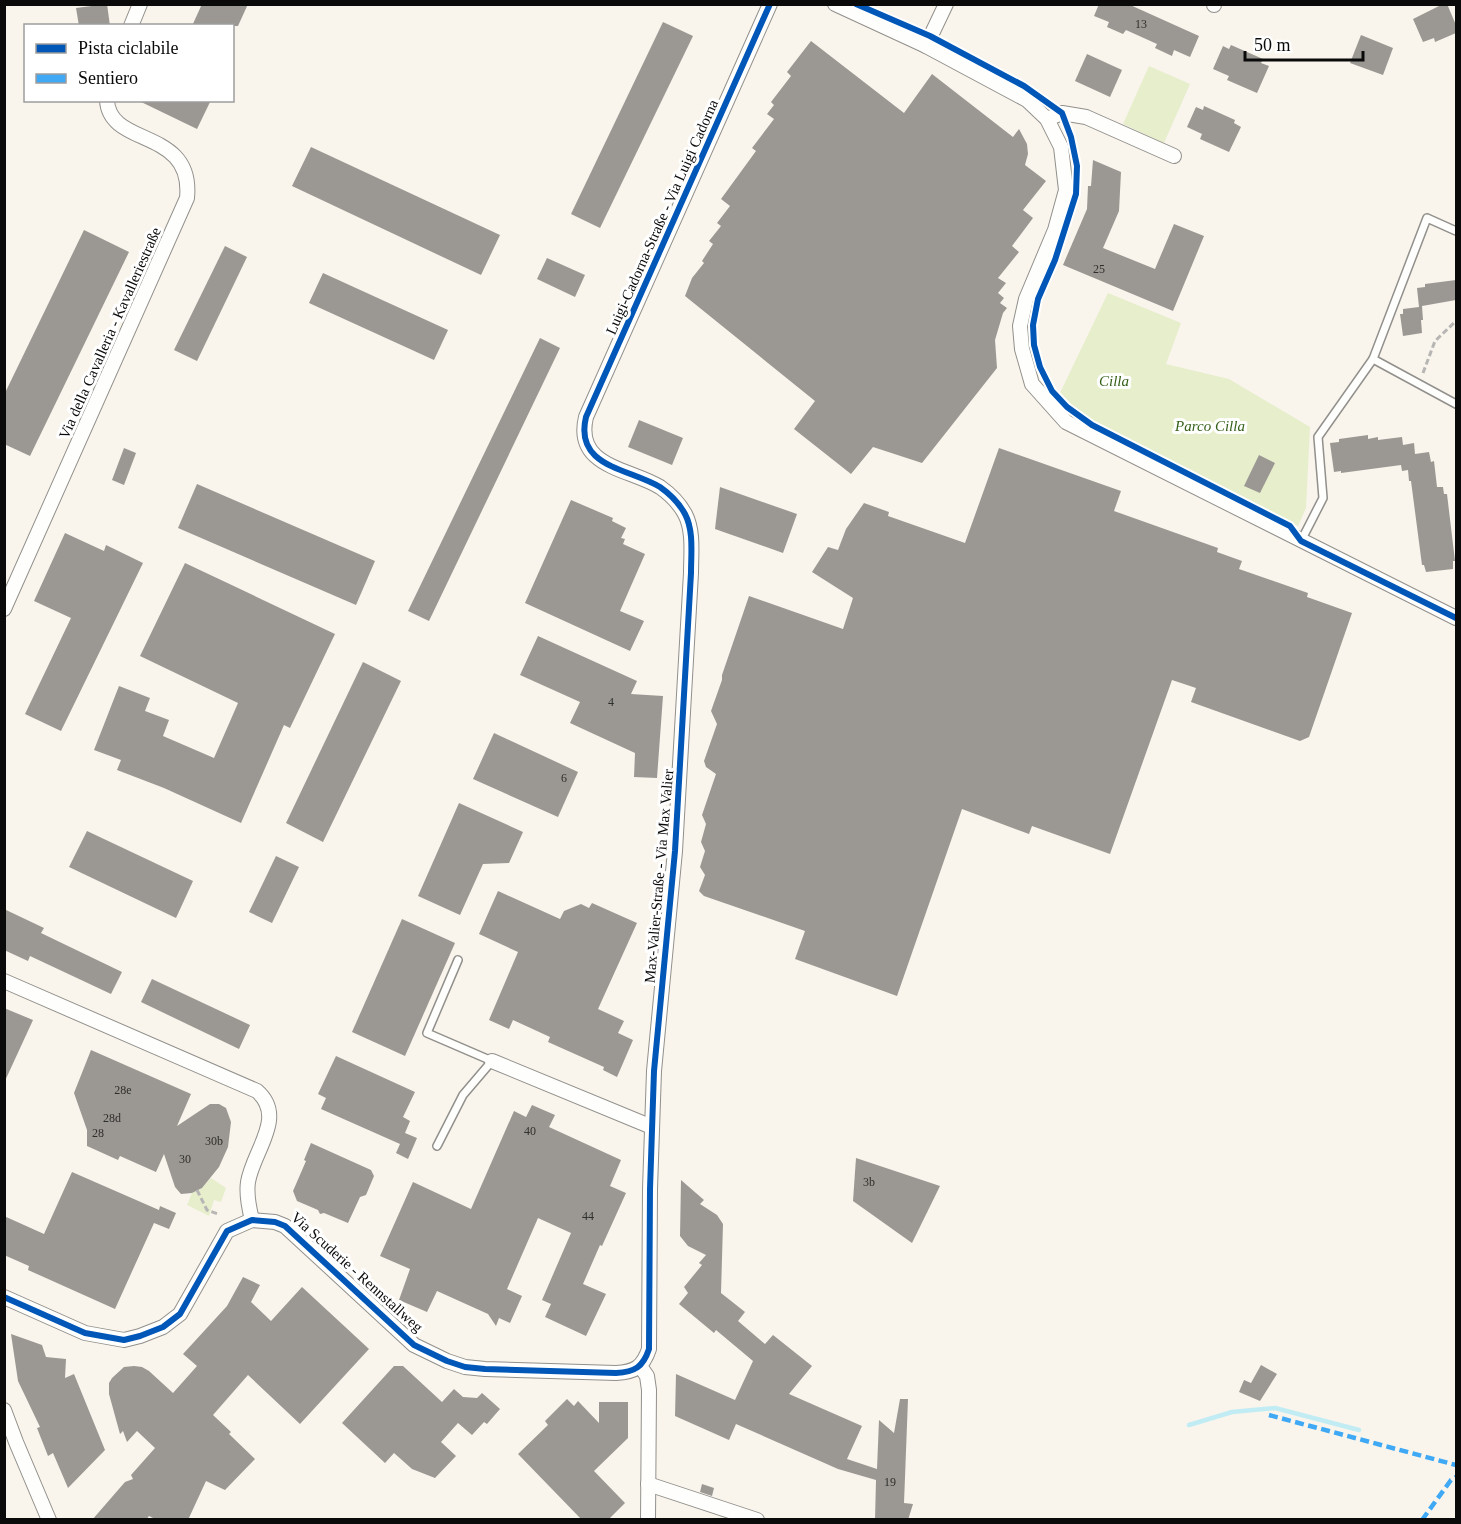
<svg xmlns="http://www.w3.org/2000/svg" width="1461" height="1524" viewBox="0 0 1461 1524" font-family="'Times New Roman',serif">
	<rect width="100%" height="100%" fill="#f9f5ec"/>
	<g fill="#e7eecc">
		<polygon points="1149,66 1190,84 1164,143 1123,124"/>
		<path d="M1108,293l73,30 -15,41 63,15 81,48 -4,81 -8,18c-80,-39 -170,-74 -239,-131z"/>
		<polygon points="211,1178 226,1188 221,1202 214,1200 209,1216 187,1205 192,1193 202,1188"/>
	</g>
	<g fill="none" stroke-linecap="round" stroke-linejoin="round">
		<polyline stroke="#c2ecf4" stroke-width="4.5" points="1189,1425 1232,1412 1275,1408 1359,1430"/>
	</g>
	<g fill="#9b9893">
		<polygon points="107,4 110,26 79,26 76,8"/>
		<polygon points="202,4 248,4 238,26 192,26"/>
		<polygon points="1099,4 1128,4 1199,36 1190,57 1174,50 1172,56 1155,48 1157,44 1126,30 1123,34 1107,27 1109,22 1094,16"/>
		<polygon points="1443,4 1447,4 1456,25 1456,33 1435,42 1434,38 1423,42 1413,19"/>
		<polygon points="663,22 693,36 600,228 571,214"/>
		<polygon points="1361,35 1393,48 1383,75 1350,63"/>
		<polygon points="811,41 904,113 932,74 1013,137 1019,129 1027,144 1028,154 1025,165 1046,181 1023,210 1033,218 1012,246 1019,252 998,278 1006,283 998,293 1004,298 1000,303 1007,308 1003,313 995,340 997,368 922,463 873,447 851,474 794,429 815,401 685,296 692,278 704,263 702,261 713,244 709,241 721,226 717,223 730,206 721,199 756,151 752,148 774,119 767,114 774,105 771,102 791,76 787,72"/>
		<polygon points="1231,45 1263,59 1261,63 1269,66 1257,93 1227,80 1229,76 1213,69 1223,46 1229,49"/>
		<polygon points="1087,54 1122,70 1110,97 1075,81"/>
		<polygon points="137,100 211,100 197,129"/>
		<polygon points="1204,106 1235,120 1234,123 1241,127 1229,152 1200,139 1202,134 1187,127 1196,107 1203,110"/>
		<polygon points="311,147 500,235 481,275 292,186"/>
		<polygon points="1093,160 1121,172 1119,211 1103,248 1155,269 1174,224 1204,236 1173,311 1063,265 1087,209 1088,186 1091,186"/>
		<polygon points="84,230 129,252 30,456 4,444 4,395"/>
		<polygon points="225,246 247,257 197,361 174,350"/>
		<polygon points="547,258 585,275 575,297 537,279"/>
		<polygon points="323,273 448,330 434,360 309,303"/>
		<polygon points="1456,280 1456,300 1422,306 1423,320 1421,320 1422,333 1403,336 1400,314 1403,314 1403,309 1419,307 1417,288 1425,287 1425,284"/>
		<polygon points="540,338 560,348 429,621 408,611"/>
		<polygon points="639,420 683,438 672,465 628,447"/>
		<polygon points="1368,435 1368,439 1378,437 1378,440 1402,437 1403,445 1414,443 1415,454 1429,452 1431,462 1434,461 1437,487 1443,487 1444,494 1447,494 1455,561 1453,561 1453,569 1426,572 1424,565 1422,565 1411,481 1409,481 1408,470 1402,471 1401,465 1341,473 1341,471 1334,472 1330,443 1339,442 1339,439"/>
		<polygon points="124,448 136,453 124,485 112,480"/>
		<polygon points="999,448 1121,491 1114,511 1218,548 1217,552 1242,561 1239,569 1308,593 1307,597 1352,613 1309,737 1300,741 1191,702 1196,688 1172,680 1110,854 1032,826 1029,834 962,809 897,996 795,959 805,931 704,896 699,891 705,875 700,867 705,851 701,842 706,824 702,815 716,774 706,767 704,761 717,724 711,711 722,680 722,675 749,596 843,629 853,598 812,572 828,547 838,550 846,529 864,503 889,512 888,516 965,543"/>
		<polygon points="1259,455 1275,463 1260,493 1244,486"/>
		<polygon points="197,484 375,561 356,605 178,528"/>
		<polygon points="720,487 797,514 783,553 715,529"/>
		<polygon points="571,500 613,518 612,521 626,528 621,538 625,539 623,544 645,554 620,611 644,621 630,651 525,603"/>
		<polygon points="65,533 104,551 106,545 143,563 61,731 25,714 71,618 34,601"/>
		<polygon points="185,563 335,634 290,728 284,725 241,823 164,788 117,770 121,760 94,750 119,686 150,698 145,711 169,720 163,736 214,758 238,703 140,656"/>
		<polygon points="538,636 637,681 631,694 663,696 657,778 634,777 635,753 570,723 580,702 520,675"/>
		<polygon points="363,662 401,681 323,842 286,823"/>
		<polygon points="494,733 578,772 558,817 473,779"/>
		<polygon points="459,803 523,832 509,863 483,864 460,915 418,896"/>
		<polygon points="87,831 193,881 176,918 69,867"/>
		<polygon points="276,856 299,867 272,923 249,912"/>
		<polygon points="498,891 560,919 564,911 581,904 589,908 592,903 637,923 598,1009 624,1021 618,1033 633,1040 617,1077 603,1070 604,1067 548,1042 550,1037 513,1020 509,1029 489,1020 518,952 479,934"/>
		<polygon points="4,909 44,928 41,933 122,972 111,994 30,956 28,961 4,950"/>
		<polygon points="402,919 455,943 405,1056 352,1032"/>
		<polygon points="152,979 250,1025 239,1049 141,1002"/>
		<polygon points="4,1008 33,1020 4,1083"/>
		<polygon points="91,1050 191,1094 177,1126 210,1104 219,1104 226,1108 231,1122 228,1147 219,1167 202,1188 192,1193 181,1194 175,1187 164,1154 156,1172 120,1156 118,1160 87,1146 87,1130 74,1093"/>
		<polygon points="336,1056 415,1092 403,1117 410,1121 405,1133 417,1138 408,1159 396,1153 400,1144 321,1109 326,1098 318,1094"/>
		<polygon points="532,1105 555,1115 549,1127 621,1160 610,1186 626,1193 602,1246 600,1245 583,1284 606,1294 586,1336 545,1317 551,1304 542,1300 571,1233 538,1218 507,1289 522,1296 510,1323 499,1318 496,1326 488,1314 437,1291 427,1312 399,1300 410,1269 380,1256 413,1182 471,1209 514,1111 526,1117"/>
		<polygon points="311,1143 371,1170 374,1176 366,1195 360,1197 348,1223 324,1213 320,1214 318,1210 297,1201 293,1191 306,1161 304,1160"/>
		<polygon points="856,1158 940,1186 912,1243 853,1201"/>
		<polygon points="72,1172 159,1210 160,1206 176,1213 169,1229 154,1223 115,1309 28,1270 29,1266 4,1255 4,1216 44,1234"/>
		<polygon points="681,1180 704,1200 700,1204 717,1215 723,1224 721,1293 745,1312 738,1321 765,1344 773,1335 812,1366 789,1394 862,1426 847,1459 877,1469 879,1420 894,1433 900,1399 908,1399 904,1503 913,1504 908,1520 875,1520 876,1480 838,1469 736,1424 729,1440 675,1416 676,1374 735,1400 753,1361 716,1330 714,1333 679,1304 688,1293 684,1287 702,1265 699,1263 706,1255 688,1246 680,1236"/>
		<polygon points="243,1277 260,1285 251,1302 271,1321 302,1287 369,1349 300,1424 248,1375 213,1415 231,1432 229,1434 255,1459 225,1490 206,1481 188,1520 157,1520 149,1516 146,1520 92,1520 125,1482 133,1479 131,1475 155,1448 137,1431 127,1442 123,1431 120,1434 109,1394 109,1383 112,1378 124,1367 134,1366 142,1367 149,1371 173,1393 197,1366 183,1354 227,1306"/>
		<polygon points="11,1334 42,1345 46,1357 66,1359 65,1378 74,1374 105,1450 68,1488 53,1453 48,1456 37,1428 40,1427 18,1381"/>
		<polygon points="1261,1365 1277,1374 1260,1401 1239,1392 1244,1380 1251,1383"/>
		<polygon points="394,1366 403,1366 442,1402 454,1389 463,1397 477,1398 482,1393 500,1409 487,1424 484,1422 472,1435 458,1423 441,1442 456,1456 435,1478 412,1469 394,1453 385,1463 342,1423"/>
		<polygon points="567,1399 574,1406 578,1401 599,1423 599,1402 628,1402 628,1438 594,1471 625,1503 608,1520 582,1520 518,1454 548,1425 545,1421"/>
		<polygon points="702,1484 714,1488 712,1496 700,1492"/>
	</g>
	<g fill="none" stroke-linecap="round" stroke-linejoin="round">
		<defs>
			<g id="service">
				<polyline points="1373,359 1456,404"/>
				<polyline points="1301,541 1323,498 1318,437 1373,359 1427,218 1456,231"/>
				<polyline points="437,1146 463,1095 492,1061 427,1033 458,960"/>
			</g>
			<g id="minor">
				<polyline points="835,4 926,46 1027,100 1047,119 1061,147 1066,190 1055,230 1026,299 1020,326 1022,349 1032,384 1066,422 1456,618"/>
				<polyline points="1214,5 1214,4"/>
				<polyline points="131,26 140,4"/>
				<polyline points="926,46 946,4"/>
				<polyline points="1047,119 1062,113 1086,117 1174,156"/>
				<path d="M4,609l183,-411c7,-71 -78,-50 -80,-98"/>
				<path d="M4,981l253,110c30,26 -4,60 -9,91 -2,13 1,26 4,38"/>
				<polyline points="492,1061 652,1127"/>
				<path d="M4,1297l81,36 39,7 16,-4 23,-9 17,-13 47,-83 25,-11 23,2 10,4 129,119 33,16 18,6 20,2 131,4c19,-1 27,-6 33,-24l1,-160 4,-118 21,-220 16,-278c0,-19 3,-42 -6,-59 -6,-11 -15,-20 -25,-27 -32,-19 -86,-20 -74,-70l184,-413"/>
				<polyline points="640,1366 647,1376 649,1390 648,1520"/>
				<polyline points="4,1410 16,1442 49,1520"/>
				<polyline points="648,1484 757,1520"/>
			</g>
		</defs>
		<use href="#service" stroke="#92908c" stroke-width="10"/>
		<use href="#minor" stroke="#92908c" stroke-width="16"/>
		<g stroke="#b7b6b5" stroke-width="3" stroke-dasharray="6 3" stroke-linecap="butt">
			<polyline points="1423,373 1435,341 1456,321"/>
			<polyline points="197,1190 207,1210 218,1214"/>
		</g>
		<use href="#service" stroke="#fefefc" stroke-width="7"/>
		<use href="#minor" stroke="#fefefc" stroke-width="14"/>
		<g stroke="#3fa9f5" stroke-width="4.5" stroke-dasharray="9 4.5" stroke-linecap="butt">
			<polyline points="1269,1415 1456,1465"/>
			<polyline points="1422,1520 1451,1480 1456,1477"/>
		</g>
		<defs>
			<g id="cycleway">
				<polyline points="856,4 930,36 1024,86 1062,113 1071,137 1077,166 1076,194 1055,260 1038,299 1033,325 1034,345 1040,367 1052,391 1067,407 1092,425 1290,526 1301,541 1456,618"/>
				<path d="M4,1297l81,36 39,7 16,-4 23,-9 17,-13 47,-83 25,-11 23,2 10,4 129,119 33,16 18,6 20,2 131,4c19,-1 27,-6 33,-24l1,-160 4,-118 21,-220 16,-278c0,-19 3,-42 -6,-59 -6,-11 -15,-20 -25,-27 -32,-19 -86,-20 -74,-70l184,-413"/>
			</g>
		</defs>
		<use href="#cycleway" stroke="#fff" stroke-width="10"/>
		<use href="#cycleway" stroke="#0057b8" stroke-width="6"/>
	</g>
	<g text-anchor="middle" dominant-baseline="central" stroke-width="6" stroke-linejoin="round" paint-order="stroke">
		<g font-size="12" fill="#2e2e2c">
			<text x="1141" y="24">13</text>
			<text x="1099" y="269">25</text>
			<text x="611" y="702">4</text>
			<text x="564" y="778">6</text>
			<text x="123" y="1090">28e</text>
			<text x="112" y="1118">28d</text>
			<text x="530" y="1131">40</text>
			<text x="98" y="1133">28</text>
			<text x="214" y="1141">30b</text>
			<text x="185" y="1159">30</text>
			<text x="869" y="1182">3b</text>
			<text x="588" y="1216">44</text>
			<text x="890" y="1482">19</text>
		</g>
		<g font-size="15" fill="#0a0a0a" stroke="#fff">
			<text transform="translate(662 217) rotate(-66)">Luigi-Cadorna-Straße - Via Luigi Cadorna</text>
			<text transform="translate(110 333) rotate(-66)">Via della Cavalleria - Kavalleriestraße</text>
			<text transform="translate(659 876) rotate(-85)">Max-Valier-Straße - Via Max Valier</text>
			<text transform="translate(357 1272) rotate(42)">Via Scuderie - Rennstallweg</text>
		</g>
		<g font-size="15" font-style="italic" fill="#36611a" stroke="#fff">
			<text x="1114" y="381">Cilla</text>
			<text x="1210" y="426">Parco Cilla</text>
		</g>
	</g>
	<rect width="1461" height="1524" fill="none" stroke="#0a0a0a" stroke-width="12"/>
	<rect x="24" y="24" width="210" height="78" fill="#ffffff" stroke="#9d9d9d" stroke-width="1.5"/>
	<rect x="36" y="44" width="30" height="9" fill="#0057b8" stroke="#9d9d9d" stroke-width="1.5"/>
	<text x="78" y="54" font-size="18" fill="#0a0a0a">Pista ciclabile</text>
	<rect x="36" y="74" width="30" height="9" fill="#3fa9f5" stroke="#9d9d9d" stroke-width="1.5"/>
	<text x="78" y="84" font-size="18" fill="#0a0a0a">Sentiero</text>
	<path d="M1245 51v9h118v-9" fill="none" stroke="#0a0a0a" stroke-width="3"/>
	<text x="1254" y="51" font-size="18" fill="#0a0a0a" stroke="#ffffff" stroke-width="4.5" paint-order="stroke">50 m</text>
</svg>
